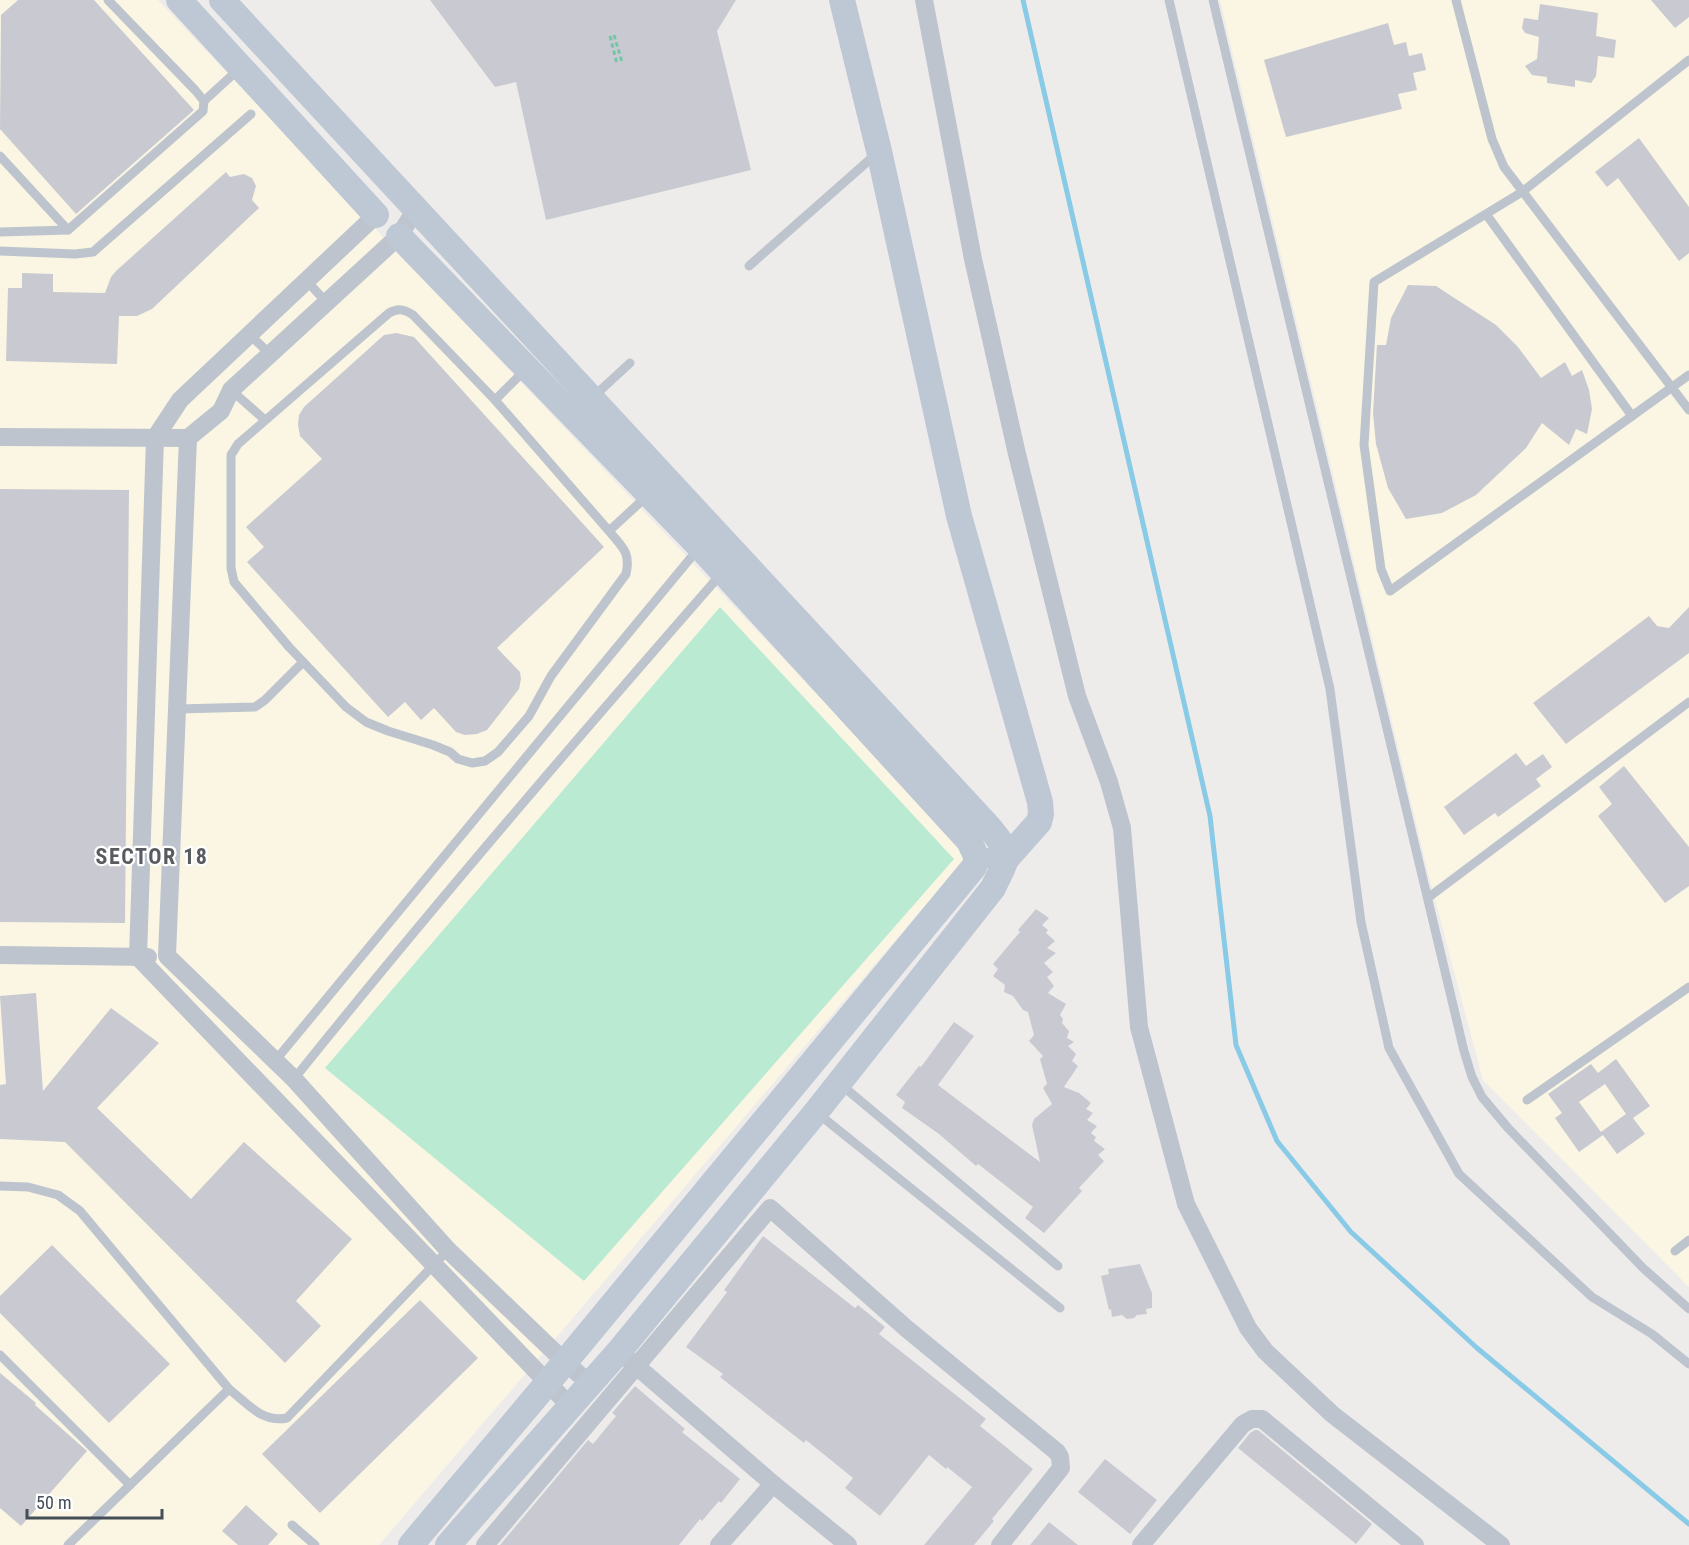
<svg xmlns="http://www.w3.org/2000/svg" width="1689" height="1545" viewBox="0 0 1689 1545" font-family="'Roboto Condensed',sans-serif">
	<rect width="100%" height="100%" fill="#eeeceb"/>
	<g fill="#faf6e3">
		<polygon points="0,0 158,0 969,854 379,1545 0,1545"/>
		<polygon points="1220,0 1689,0 1689,1287 1483,1080 1429,877"/>
	</g>
	<polygon fill="#baebd2" points="720,607 954,859 584,1281 325,1068"/>
	<g fill="none" stroke-linecap="round" stroke-linejoin="round">
		<polyline stroke="#89cae6" stroke-width="5" points="1023,0 1210,816 1236,1045 1277,1141 1351,1232 1477,1348 1689,1524"/>
	</g>
	<g fill="#c9cad1" fill-rule="evenodd">
		<polygon points="18,0 94,0 194,110 76,214 0,129 1,15"/>
		<polygon points="430,0 736,0 717,31 751,170 546,220 516,82 495,87"/>
		<polygon points="1651,0 1689,0 1689,17 1675,28"/>
		<polygon points="1540,4 1598,13 1596,36 1616,40 1614,58 1598,56 1596,76 1591,83 1575,80 1575,87 1547,83 1547,77 1532,75 1525,66 1537,59 1539,37 1525,33 1522,28 1524,18 1538,20"/>
		<polygon points="1388,23 1394,45 1406,42 1409,56 1422,53 1426,70 1413,73 1417,90 1398,94 1402,109 1286,137 1264,60"/>
		<polygon points="1639,138 1689,207 1689,253 1679,261 1618,178 1607,187 1595,172"/>
		<polygon points="226,172 230,177 244,174 252,178 256,186 252,200 259,208 152,309 137,316 119,316 117,364 6,361 8,288 22,288 22,273 53,274 53,292 105,293 111,277 116,271"/>
		<polygon points="1408,285 1436,286 1496,325 1518,347 1541,378 1565,362 1572,376 1582,370 1589,390 1592,409 1587,434 1576,429 1569,445 1542,423 1526,448 1476,495 1442,513 1406,519 1388,488 1376,444 1373,413 1377,345 1386,345 1391,318"/>
		<polygon points="396,333 414,337 604,547 497,648 520,672 521,679 519,689 487,730 477,734 465,735 456,732 434,708 421,720 405,702 388,717 247,562 264,547 246,527 322,459 300,436 298,425 299,415 304,407 384,335"/>
		<polygon points="0,489 129,490 125,923 0,922"/>
		<polygon points="1689,607 1689,653 1566,744 1533,703 1649,616 1657,626 1669,628"/>
		<polygon points="1516,753 1526,766 1543,754 1552,767 1536,779 1541,786 1498,817 1495,813 1464,835 1444,807"/>
		<polygon points="1624,766 1689,847 1689,886 1665,903 1598,816 1612,804 1599,787"/>
		<polygon points="1036,909 1049,918 1042,925 1048,930 1046,933 1055,941 1047,948 1056,953 1044,963 1053,972 1047,977 1054,986 1048,993 1066,1004 1060,1015 1063,1019 1062,1023 1069,1031 1067,1038 1074,1042 1068,1046 1076,1054 1072,1061 1078,1066 1064,1087 1079,1093 1091,1103 1086,1109 1093,1113 1087,1120 1097,1126 1091,1133 1096,1137 1094,1141 1105,1149 1098,1155 1104,1161 1079,1188 1082,1191 1044,1233 1025,1218 1033,1207 978,1164 976,1166 939,1134 902,1108 905,1102 896,1095 919,1066 921,1067 954,1022 974,1036 938,1085 1040,1162 1032,1125 1034,1119 1052,1104 1043,1088 1047,1084 1040,1059 1043,1056 1029,1041 1034,1035 1028,1012 1023,1010 1013,996 1004,992 1005,985 993,976 998,969 993,964 1020,932 1018,930"/>
		<polygon points="36,993 43,1091 111,1008 159,1043 97,1108 191,1199 244,1142 352,1239 296,1301 321,1326 285,1363 65,1142 0,1139 0,1085 6,1084 0,996"/>
		<path d="M1616,1059l34,47 -17,12 12,16 -28,20 -14,-19 -24,17 -24,-34 7,-5 -14,-19 43,-30 7,9zM1605,1084l21,30 -25,18 -22,-30z"/>
		<polygon points="763,1236 855,1308 858,1305 885,1327 879,1334 986,1419 980,1426 1033,1469 992,1519 994,1521 974,1545 924,1545 972,1487 947,1467 946,1469 929,1455 880,1516 845,1488 853,1478 806,1440 804,1443 768,1415 720,1377 723,1374 686,1347 727,1292 724,1290"/>
		<polygon points="52,1245 170,1364 109,1423 0,1313 0,1296"/>
		<polygon points="1140,1264 1152,1293 1152,1308 1146,1309 1147,1314 1137,1315 1134,1318 1127,1319 1122,1315 1112,1317 1111,1309 1109,1310 1101,1276 1109,1274 1108,1269"/>
		<polygon points="420,1300 478,1358 320,1513 262,1454"/>
		<polygon points="0,1373 36,1403 35,1405 87,1451 21,1526 0,1508"/>
		<polygon points="635,1386 685,1429 682,1432 740,1479 721,1503 719,1501 702,1521 700,1519 679,1545 500,1545 588,1440 593,1444 616,1416 612,1413"/>
		<polygon points="1255,1430 1258,1430 1372,1524 1356,1544 1238,1448 1250,1433"/>
		<polygon points="1105,1459 1157,1500 1130,1534 1078,1492"/>
		<polygon points="246,1505 278,1534 268,1545 238,1545 222,1531"/>
		<polygon points="1049,1522 1078,1545 1030,1545"/>
	</g>
	<g fill="none" stroke-linecap="round" stroke-linejoin="round">
		<g stroke="#74c7a6" stroke-width="3" stroke-dasharray="4.5 3" stroke-linecap="butt">
			<polyline points="614,35 622,62"/>
			<polyline points="610,36 617,64"/>
		</g>
		<g stroke="#bdc4cd" stroke-width="9">
			<polyline points="1169,0 1330,689 1361,922 1389,1048 1459,1174 1592,1297 1652,1334 1689,1364"/>
			<polyline points="1213,0 1464,1051 1472,1077 1482,1097 1508,1128 1643,1268 1689,1309"/>
			<polyline points="1456,0 1492,139 1504,167 1689,410"/>
			<polyline points="204,101 240,68"/>
			<polyline points="0,156 68,230"/>
			<polyline points="1486,214 1632,416 1390,591 1381,569 1364,445 1374,282 1522,192 1689,60"/>
			<polyline points="0,232 68,230 203,111 204,101 195,90 108,0"/>
			<polyline points="0,251 75,254 93,252 251,114"/>
			<polyline points="749,266 875,155"/>
			<polyline points="307,281 326,302"/>
			<polyline points="250,335 270,354"/>
			<polyline points="231,390 265,420"/>
			<polyline points="592,398 630,363"/>
			<polyline points="495,400 525,370"/>
			<polyline points="1632,416 1689,375"/>
			<path d="M609,531l-114,-131 -82,-85c-9,-6 -15,-7 -24,-2l-151,131 -7,11v113l3,14 55,65 57,60 20,15 22,9 45,14 17,7 8,7 14,4 13,-2 13,-9 31,-36 22,-40 75,-102c5,-22 -4,-27 -17,-43l38,-35"/>
			<polyline points="178,709 255,707 265,700 303,662"/>
			<polyline points="1429,897 1689,702"/>
			<polyline points="275,1061 698,549"/>
			<path d="M294,1079c138,-172 282,-339 427,-505"/>
			<polyline points="839,1083 1058,1266"/>
			<polyline points="1527,1100 1689,987"/>
			<polyline points="816,1112 1060,1308"/>
			<polyline points="0,1186 28,1187 58,1195 80,1211 229,1389 68,1545"/>
			<polyline points="1675,1251 1689,1240"/>
			<polyline points="0,1355 130,1485"/>
			<path d="M229,1389c19,15 33,34 58,29l161,-168"/>
			<polyline points="292,1525 315,1545"/>
		</g>
		<g stroke="#bdc4cd" stroke-width="18">
			<polyline points="924,0 973,259 1017,454 1077,696 1109,782 1122,828 1139,1027 1186,1204 1248,1328 1265,1351 1332,1414 1501,1545"/>
			<polyline points="376,215 180,400 155,438 138,957 569,1405"/>
			<polyline points="0,437 188,438 221,411 231,390 399,236 416,209"/>
			<polyline points="188,438 167,956 294,1079 448,1250 565,1362 589,1383"/>
			<polyline points="0,955 148,957"/>
			<polyline points="627,1358 773,1484 848,1545"/>
			<polyline points="485,1545 770,1208 907,1329 1057,1452 1060,1457 1061,1468 1000,1545"/>
			<polyline points="719,1545 773,1484"/>
			<polyline points="1141,1545 1243,1424 1252,1419 1262,1419 1415,1545"/>
		</g>
		<g stroke="#bec7d4" stroke-width="26">
			<polyline points="179,0 376,215"/>
			<path d="M222,0l766,826c25,30 21,28 5,62l-177,224 -196,238 -172,195"/>
			<polyline points="842,0 879,151 959,516 1040,802 1041,814 1039,822 1007,858 996,858"/>
			<polyline points="399,236 700,547 969,841 977,858 974,867 565,1362 411,1545"/>
		</g>
	</g>
	<g text-anchor="middle" dominant-baseline="central" stroke-width="4.5" stroke-linejoin="round" paint-order="stroke">
		<g font-size="22" font-weight="bold" letter-spacing="1.5" fill="#595b60" stroke="#fff">
			<text x="152" y="856">SECTOR 18</text>
		</g>
	</g>
	<path d="M27 1509v9h135v-9" fill="none" stroke="#454d58" stroke-width="3"/>
	<text x="36" y="1509" font-size="18" fill="#454d58" stroke="#ffffff" stroke-width="4.5" paint-order="stroke">50 m</text>
</svg>
